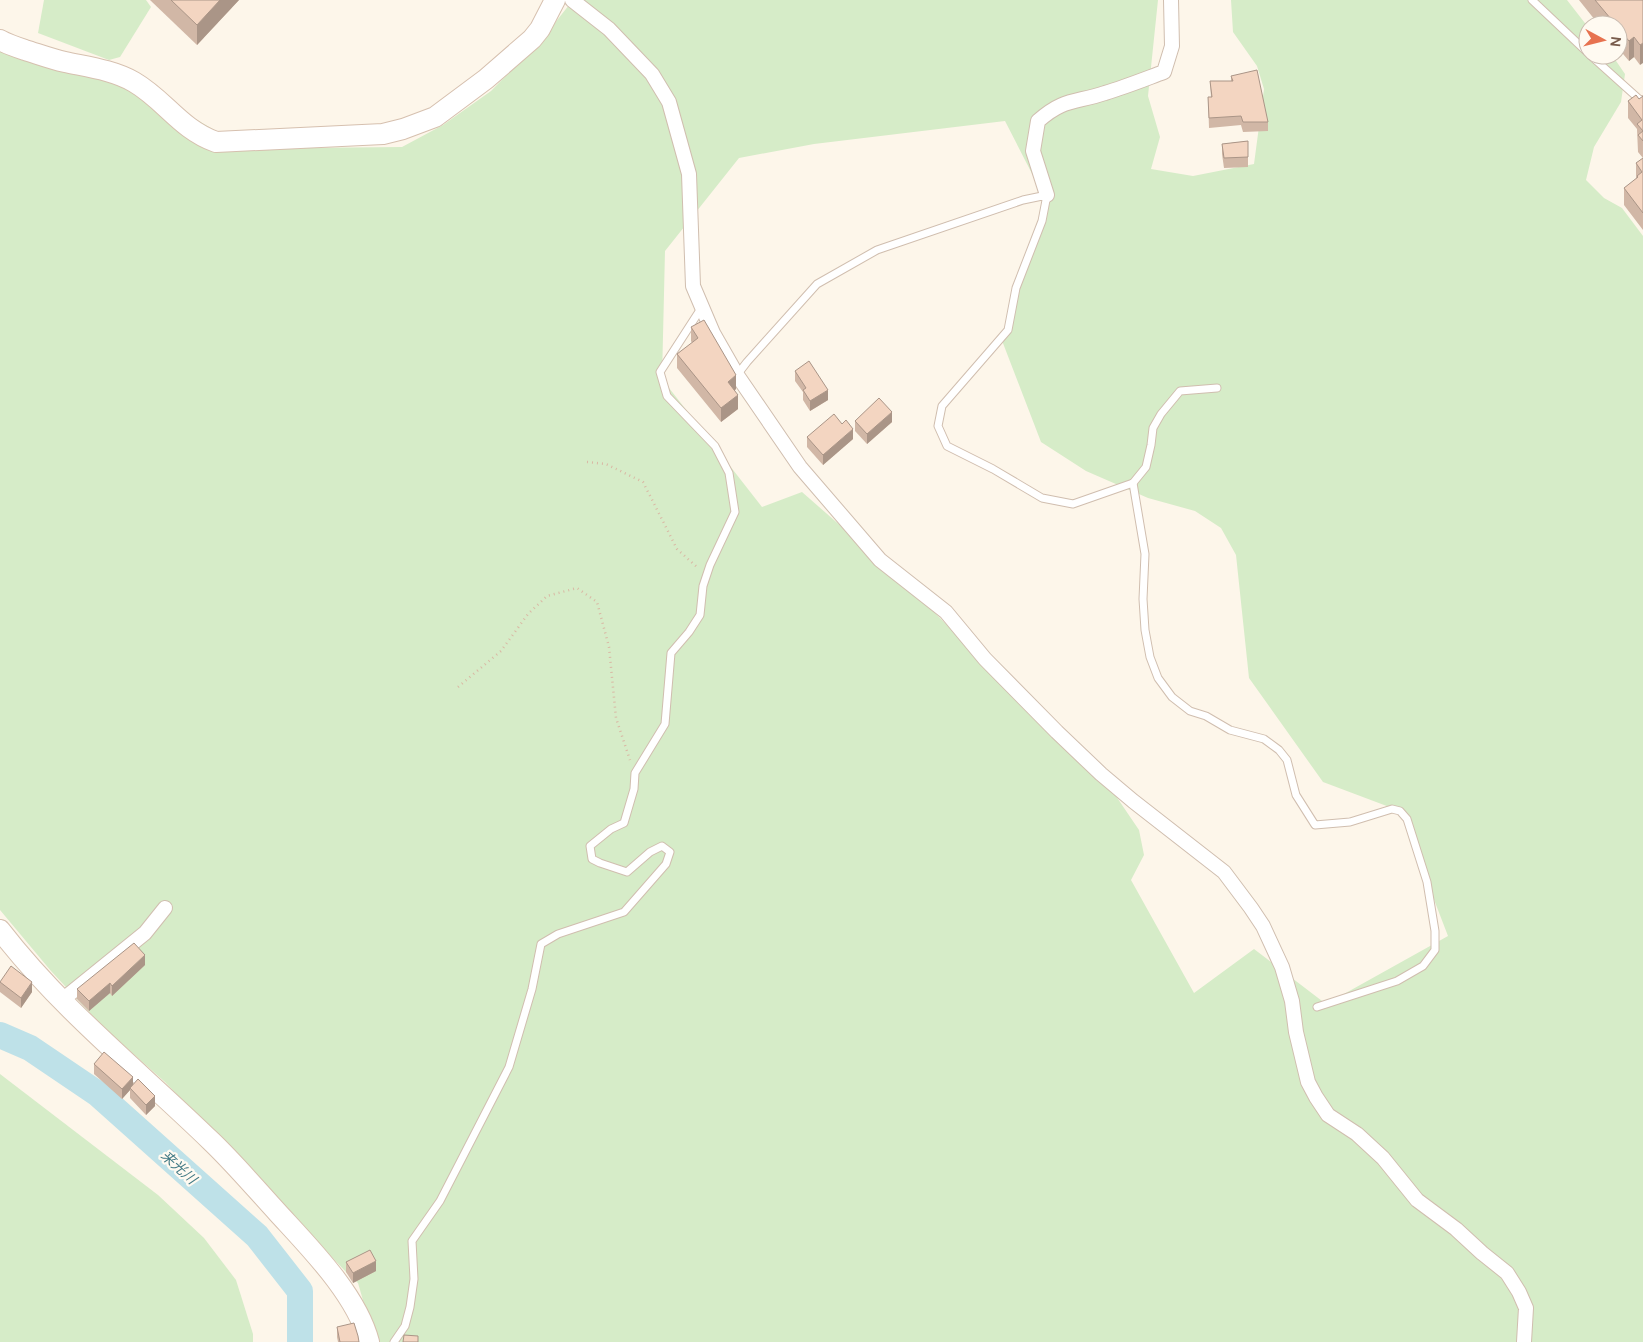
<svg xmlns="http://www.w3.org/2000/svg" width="1643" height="1342" viewBox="0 0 1643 1342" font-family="'DM Sans','Noto Sans JP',sans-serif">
	<rect width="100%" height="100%" fill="#fdf6ea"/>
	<g fill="#d6ecc8" fill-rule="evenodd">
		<polygon points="44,0 146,0 151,7 120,57 109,60 38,33"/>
		<path d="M573,0h585l-10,96 12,41 -9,32 42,7 61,-12 10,-75 -7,-23 -24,-34 -2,-32h336l21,27v28h24l13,19 -4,28 -27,45 -8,33 18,18 18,10 21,28v1106h-1268l-17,-59 -12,-11 -181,-190 -62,-55 -52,-56 -51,-61v-865l122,37 60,29 34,20 80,17 106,-1 41,-22 48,-34 52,-53zM1005,121l41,80 -45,137 40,104 45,29 62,27 47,13 26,17 15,27 13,123 74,104 77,29 48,125 -122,68 -72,-55 -60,44 -63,-113 13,-25 -5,-25 -38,-56 -113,-108 -89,-89 -97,-85 -40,15 -100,-128 3,-128 74,-93 75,-14z"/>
		<polygon points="0,1074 158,1195 204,1238 236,1280 253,1334 253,1342 0,1342"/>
	</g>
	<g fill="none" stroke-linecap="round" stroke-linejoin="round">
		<polyline stroke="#bee1e8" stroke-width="26" points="0,1035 30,1048 98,1094 257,1236 300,1291 300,1342"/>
		<defs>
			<g id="lane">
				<polyline points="1532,0 1588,53"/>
				<polyline points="1590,55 1639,99 1643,100"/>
				<polyline points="737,375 747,362 817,284 877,250 1023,200 1047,195 1042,221 1016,288 1008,330 942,406 938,426 947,446 993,469 1042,498 1073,504 1133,483 1146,467 1151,445 1153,428 1161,414 1180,391 1217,388"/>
				<polyline points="1133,483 1145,554 1143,599 1145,630 1150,657 1158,678 1172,697 1190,711 1206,716 1230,730 1264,739 1279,750 1287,760 1296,795 1315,825 1350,822 1392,809 1400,811 1407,819 1427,882 1435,931 1435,950 1423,966 1397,981 1317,1007"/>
				<polyline points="394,1342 405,1326 410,1307 414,1279 412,1241 440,1201 509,1067 532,989 541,944 558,934 624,912 666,864 670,852 662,846 650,852 627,872 600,863 592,859 590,846 611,829 624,823 634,789 635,773 665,724 671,653 689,632 700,615 703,586 710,565 735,512 729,473 715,446 667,396 660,372 702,307"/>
			</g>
			<g id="street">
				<polyline points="572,0 609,29 652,74 669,102 689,174 693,286 713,333 737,375 800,467 880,560 946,612 985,659 1057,732 1101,774 1133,801 1224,872 1251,908 1263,926 1282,967 1292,1001 1296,1032 1308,1082 1316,1097 1328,1115 1357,1134 1383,1158 1417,1200 1456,1229 1482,1253 1507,1273 1519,1292 1526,1308 1524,1342"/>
				<path d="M1047,195l-14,-44 5,-30c26,-23 37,-18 67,-28 20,-6 40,-14 59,-21l8,-26 -1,-46"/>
				<polyline points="61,1001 145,933 165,908"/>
			</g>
			<g id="secondary">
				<path d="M0,40c7,4 16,7 25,10 13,4 26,9 40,12 23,5 48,8 69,20 31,18 46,47 82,60l167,-8 20,-5 32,-12 51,-38 46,-40 8,-10 15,-29"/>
				<path d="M0,930c61,79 140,142 211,211 24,23 45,48 67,72 32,35 79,82 91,129"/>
			</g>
		</defs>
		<use href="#lane" stroke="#d0beaf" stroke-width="9"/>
		<use href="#street" stroke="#d0beaf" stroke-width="16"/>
		<use href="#secondary" stroke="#d6c0af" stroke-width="22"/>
		<g stroke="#d9b8a4" stroke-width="2.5" stroke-dasharray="1 4" stroke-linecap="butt">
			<polyline points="587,462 606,464 643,482 677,549 698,568"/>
			<polyline points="458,687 501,651 528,614 547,596 577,588 597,602 609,647 616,718 630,760"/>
		</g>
		<use href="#lane" stroke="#fff" stroke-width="7"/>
		<use href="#street" stroke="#fff" stroke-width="14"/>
		<use href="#secondary" stroke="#fff" stroke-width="20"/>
	</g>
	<g fill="#d1b7a6">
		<polygon points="150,0 239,0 197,45"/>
		<polygon points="1579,0 1643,0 1640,65 1634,57 1629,61 1618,48 1618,25 1599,25"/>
		<polygon points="1231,76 1268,122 1268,131 1243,132 1241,125 1209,128 1208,97 1211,97 1210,81 1231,81"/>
		<polygon points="1643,96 1643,230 1624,205 1624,188 1636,179 1636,163 1643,158 1638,152 1637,129 1628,118 1628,101 1639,99"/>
		<polygon points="1248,141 1248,167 1224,168 1222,154 1222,144"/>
		<polygon points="691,327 736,389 735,390 738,409 721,422 677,368 677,354 692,343 691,341"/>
		<polygon points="795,371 828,400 810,411 803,400 803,392 795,381"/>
		<polygon points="855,421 892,422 867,444 855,431"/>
		<polygon points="807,437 853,439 823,465 807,447"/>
		<polygon points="145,965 112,996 110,993 89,1011 77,999 77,989"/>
		<polygon points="0,981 32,992 21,1008 0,992"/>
		<polygon points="94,1064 133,1085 155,1106 146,1115 130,1098 130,1090 122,1099 94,1074"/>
		<polygon points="346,1262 376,1271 353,1283 346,1272"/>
		<polygon points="337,1327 359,1342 338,1342 337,1337"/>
	</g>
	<g fill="#aa9587">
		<polygon points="220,0 239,0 197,45 197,25"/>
		<polygon points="1634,37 1634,57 1629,61 1629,41"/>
		<polygon points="1643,43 1643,63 1640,65 1640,45"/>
		<polygon points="736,375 736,389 728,396 728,382"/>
		<polygon points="828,390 828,400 810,411 810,401"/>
		<polygon points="738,395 738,409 721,422 721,408"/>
		<polygon points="892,412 892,422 867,444 867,434"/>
		<polygon points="853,429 853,439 823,465 823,455"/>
		<polygon points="145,955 145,965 112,996 112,986"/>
		<polygon points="32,982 32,992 21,1008 21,998"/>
		<polygon points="110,983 110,993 89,1011 89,1001"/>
		<polygon points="133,1077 133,1087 130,1088 130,1090 122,1099 122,1089"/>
		<polygon points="155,1096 155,1106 146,1115 146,1105"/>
		<polygon points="376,1261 376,1271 353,1283 353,1273"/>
	</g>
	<g fill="#f3d5c1" stroke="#aa9587">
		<polygon points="171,0 220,0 197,25"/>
		<polygon points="1595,0 1643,0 1643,43 1640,45 1634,37 1629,41 1618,28 1618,25 1616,25"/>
		<polygon points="1257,70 1268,122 1243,122 1241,116 1209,118 1208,97 1212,97 1210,81 1233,81 1231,76"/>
		<polygon points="1636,95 1639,99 1643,96 1643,141 1638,135 1643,131 1637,124 1642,120 1628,101"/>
		<polygon points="1248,141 1248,157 1224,158 1222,144"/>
		<polygon points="1643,158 1643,213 1624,188 1638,177 1637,176 1642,172 1636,163"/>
		<polygon points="704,320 736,375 728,382 738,395 721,408 677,354 698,338 691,327"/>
		<polygon points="809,361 828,390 810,401 803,390 806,388 795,371"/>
		<polygon points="879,398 892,412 867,434 855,421"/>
		<polygon points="834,414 842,424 846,420 853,429 823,455 807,437"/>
		<polygon points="134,943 145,955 112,986 110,983 89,1001 77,989"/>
		<polygon points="11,966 32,982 21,998 0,982"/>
		<polygon points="104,1052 133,1077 122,1089 94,1064"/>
		<polygon points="138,1079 155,1096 146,1105 130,1088"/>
		<polygon points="370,1250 376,1261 353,1273 346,1262"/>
		<polygon points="354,1323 358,1336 359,1342 340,1342 337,1327"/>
		<polygon points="404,1335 418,1336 418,1342 403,1342"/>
	</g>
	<g text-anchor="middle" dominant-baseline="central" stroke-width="4.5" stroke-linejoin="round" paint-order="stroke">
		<g font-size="14" font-style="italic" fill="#427a85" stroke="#fffaf1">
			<text transform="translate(179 1167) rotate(42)">来光川</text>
		</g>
	</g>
	<g transform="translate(1603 40) rotate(97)"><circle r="24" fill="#fffaf1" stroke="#c9bbaf"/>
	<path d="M0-4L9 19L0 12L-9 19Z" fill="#e7724f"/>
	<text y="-8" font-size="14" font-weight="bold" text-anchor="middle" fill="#795c4c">N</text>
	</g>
</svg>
